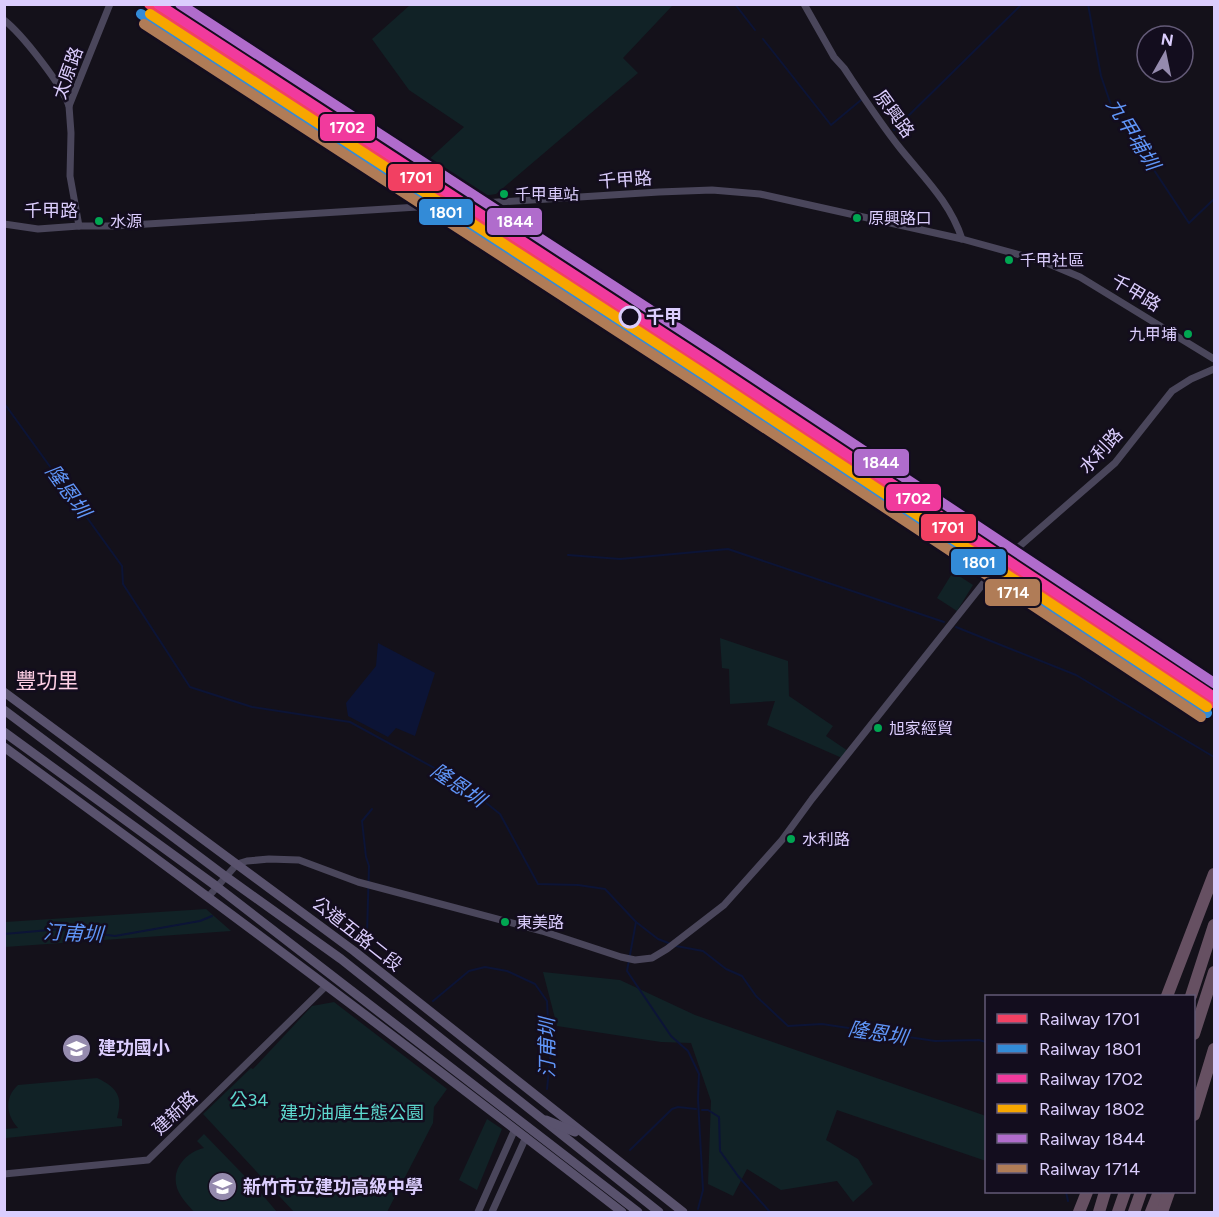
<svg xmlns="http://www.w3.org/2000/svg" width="1219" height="1217" viewBox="0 0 1219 1217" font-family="Figtree,'Noto Sans TC',sans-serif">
	<rect width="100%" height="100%" fill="#14111a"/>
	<g fill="#112226">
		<polygon points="410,5 410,4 673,5 623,58 638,73 496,194 483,196 426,162 464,127 409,90 372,39"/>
		<polygon points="284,86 338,119 334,126 281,89"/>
		<polygon points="857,457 909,493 904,500 852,465"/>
		<polygon points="953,572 973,585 957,611 937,598"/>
		<polygon points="720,638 788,661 789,696 833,726 826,736 848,751 842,758 767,725 775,701 730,704 729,669 722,668"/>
		<polygon points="206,909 231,931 5,947 5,922"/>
		<polygon points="543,972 620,980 695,1015 986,1116 986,1161 837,1110 826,1140 858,1159 873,1184 853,1202 837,1181 781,1190 747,1169 733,1196 708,1184 711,1101 691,1043 661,1042 557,1026"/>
		<polygon points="334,1002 447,1089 434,1107 433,1123 387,1212 294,1212 203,1114 251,1068 253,1069 312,1006"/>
		<path d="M97,1078c21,10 26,19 20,40l5,1v7l-116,12 -1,-9 13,-1c-12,-14 -14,-30 0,-43z"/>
		<polygon points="487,1119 502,1129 477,1190 459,1180"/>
		<path d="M204,1134l57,59 16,19h-83c-6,-7 -14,-15 -17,-24 -6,-19 9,-36 27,-40l-7,-7z"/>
	</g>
	<polygon fill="#0c1436" points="378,643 435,673 415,736 396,728 388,737 348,716 346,703 376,666"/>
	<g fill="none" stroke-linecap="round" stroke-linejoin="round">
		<g stroke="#0c1436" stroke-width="2">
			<polyline points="735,4 755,30"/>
			<polyline points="1088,4 1101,76 1111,105 1189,223 1214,199"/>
			<polyline points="763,39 831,125 861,100"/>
			<polyline points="894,130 1022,4"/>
			<polyline points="4,403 122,566 123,584 190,687 252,707 350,722 460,782 500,814 538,884 578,885 605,889 636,922 658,939 671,944"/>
			<polyline points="568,555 620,559 728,549 944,622"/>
			<polyline points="956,627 1076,675 1214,757"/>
			<polyline points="372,809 362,821 366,857 369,866 367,933 384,945 391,954 388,968"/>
			<polyline points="636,922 627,971 671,1036 688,1051 699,1074 698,1099 703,1190 698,1209"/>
			<polyline points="4,934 61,929 115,936 200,921 212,916"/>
			<polyline points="676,946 703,951 726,969 742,976 756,996 788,1026 822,1024 935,1041 979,1040 986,1042"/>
			<polyline points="433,1001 469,971 485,967 507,971 535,984 547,1001 550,1060 547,1089"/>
			<polyline points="702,1110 708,1110 719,1117 720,1151 738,1176 770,1212"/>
			<polyline points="630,1150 672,1109 678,1107 696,1109"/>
			<polyline points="1066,1192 1068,1201"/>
		</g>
		<g stroke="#4a465b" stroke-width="7">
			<path d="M804,4l30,53 10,11c18,27 36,55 56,80 24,30 50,54 62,91"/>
			<path d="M4,20c18,14 58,65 65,86"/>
			<polyline points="4,224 38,229 79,226 115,226 659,192 712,190 760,194 962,239 1042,261 1080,277 1214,359"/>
			<polyline points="79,226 70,176 71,133 69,106 110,4"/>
			<polyline points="209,896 237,864 247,861 269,859 299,860 358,882 542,931 621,957 635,960 652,958 667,949 724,905 782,840 812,799 998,565 1115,463 1172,391 1191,379 1214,369"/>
			<polyline points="4,1174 148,1160 326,986"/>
			<polyline points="478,1212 515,1129"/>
			<polyline points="492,1212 526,1137"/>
		</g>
		<g stroke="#59526d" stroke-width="9">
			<polyline points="4,692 354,951 683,1212"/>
			<polyline points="4,710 225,876 341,959 659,1212"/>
			<polyline points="4,732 216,886 638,1212"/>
			<path d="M4,747c209,152 415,307 618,465"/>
			<polyline points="546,1120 575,1132"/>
		</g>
		<g stroke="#665062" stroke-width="12">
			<polyline points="1167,996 1214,874"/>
			<polyline points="1191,996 1214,925"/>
			<polyline points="1194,1034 1214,972"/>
			<polyline points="1194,1115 1214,1049"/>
			<polyline points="1079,1212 1087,1192"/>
			<polyline points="1099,1212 1105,1192"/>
			<polyline points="1118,1212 1125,1192"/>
			<polyline points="1134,1212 1141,1192"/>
			<polyline points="1151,1212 1159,1192"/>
			<polyline points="1162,1212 1169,1192"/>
		</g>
		<defs>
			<polyline id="rail-1" points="149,4 630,317 1214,703"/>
			<polyline id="rail-2" points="141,14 623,327 1207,713"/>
			<polyline id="rail-3" points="158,4 708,362 1214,697"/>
			<polyline id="rail-4" points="150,14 701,372 1207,707"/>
			<polyline id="rail-5" points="180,4 715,352 1214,683"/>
			<polyline id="rail-6" points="144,24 695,382 1201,717"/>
		</defs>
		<use href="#rail-1" stroke="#130d1e" stroke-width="15"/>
		<use href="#rail-2" stroke="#130d1e" stroke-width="15"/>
		<use href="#rail-3" stroke="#130d1e" stroke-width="15"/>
		<use href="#rail-4" stroke="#130d1e" stroke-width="15"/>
		<use href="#rail-5" stroke="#130d1e" stroke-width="15"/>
		<use href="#rail-6" stroke="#130d1e" stroke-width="15"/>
		<use href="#rail-1" stroke="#f24062" stroke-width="10"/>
		<use href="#rail-2" stroke="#338bd7" stroke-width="10"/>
		<use href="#rail-3" stroke="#f13a9d" stroke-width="10"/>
		<use href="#rail-4" stroke="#f7a600" stroke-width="10"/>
		<use href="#rail-5" stroke="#b06ccc" stroke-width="10"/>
		<use href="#rail-6" stroke="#b07c57" stroke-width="10"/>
	</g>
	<defs>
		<symbol id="school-disc" viewBox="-11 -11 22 22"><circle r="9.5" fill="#958bae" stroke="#130d1e"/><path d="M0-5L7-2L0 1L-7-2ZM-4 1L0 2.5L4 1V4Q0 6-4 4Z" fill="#fff"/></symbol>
	</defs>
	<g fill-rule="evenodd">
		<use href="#school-disc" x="60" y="1032" width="33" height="33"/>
		<use href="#school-disc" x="206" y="1170" width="33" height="33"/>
	</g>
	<g fill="#00a651" stroke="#130d1e" stroke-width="2">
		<circle cx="504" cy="194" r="5"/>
		<circle cx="857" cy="218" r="5"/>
		<circle cx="99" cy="221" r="5"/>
		<circle cx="1009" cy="260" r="5"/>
		<circle cx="1188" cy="334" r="5"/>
		<circle cx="878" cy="728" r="5"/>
		<circle cx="791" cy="839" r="5"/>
		<circle cx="505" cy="922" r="5"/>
	</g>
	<circle fill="#130d1e" stroke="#dbcdfd" stroke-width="3" cx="630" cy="317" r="10"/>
	<g text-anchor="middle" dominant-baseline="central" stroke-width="5" stroke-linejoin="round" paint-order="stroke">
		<g font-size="16" fill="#dbcdfd" stroke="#130d1e" text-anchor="start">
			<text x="515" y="194">千甲車站</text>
			<text x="868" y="218">原興路口</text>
			<text x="110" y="221">水源</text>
			<text x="1020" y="260">千甲社區</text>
			<text x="1177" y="334" text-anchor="end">九甲埔</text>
			<text x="889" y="728">旭家經貿</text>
			<text x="802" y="839">水利路</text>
			<text x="516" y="922">東美路</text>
		</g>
		<g font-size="18" fill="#dbcdfd" stroke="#130d1e">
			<text transform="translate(68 73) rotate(-70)">太原路</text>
			<text transform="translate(894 114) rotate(54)">原興路</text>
			<text transform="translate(625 180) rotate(-4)">千甲路</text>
			<text x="51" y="211">千甲路</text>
			<text transform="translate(1136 293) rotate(31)">千甲路</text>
			<text transform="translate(1101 451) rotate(-47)">水利路</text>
			<text transform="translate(357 934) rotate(38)">公道五路二段</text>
			<text transform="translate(175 1113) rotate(-44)">建新路</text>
		</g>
		<g font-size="18" font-weight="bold" fill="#dbcdfd" stroke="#130d1e" text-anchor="start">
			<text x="646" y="317">千甲</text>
		</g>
		<g font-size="18" font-weight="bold" fill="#dbcdfd" stroke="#130d1e" text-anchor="start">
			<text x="98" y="1048">建功國小</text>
			<text x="243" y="1187">新竹市立建功高級中學</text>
		</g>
		<g font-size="18" fill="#5dd9cf" stroke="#130d1e">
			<text x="249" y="1100">公34</text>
			<text x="352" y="1113">建功油庫生態公園</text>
		</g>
		<g font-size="20" font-style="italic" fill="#6096f8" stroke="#130d1e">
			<text transform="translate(1133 134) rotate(58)">九甲埔圳</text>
			<text transform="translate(68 491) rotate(54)">隆恩圳</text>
			<text transform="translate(458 785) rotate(34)">隆恩圳</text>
			<text transform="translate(73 933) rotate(3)">汀甫圳</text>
			<text transform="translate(878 1033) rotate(9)">隆恩圳</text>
			<text transform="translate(547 1048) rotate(-90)">汀甫圳</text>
		</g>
		<g font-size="21" fill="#fdcfe4" stroke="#130d1e">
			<text x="47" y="680">豐功里</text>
		</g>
	</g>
	<g stroke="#130d1e" stroke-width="2">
		<rect x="319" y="113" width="57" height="29" rx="6" fill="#f13a9d"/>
		<rect x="387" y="163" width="57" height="29" rx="6" fill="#f24062"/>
		<rect x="418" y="198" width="56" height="28" rx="6" fill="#338bd7"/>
		<rect x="486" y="207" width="57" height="29" rx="6" fill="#b06ccc"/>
		<rect x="853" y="448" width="57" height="29" rx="6" fill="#b06ccc"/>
		<rect x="885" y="483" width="57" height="29" rx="6" fill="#f13a9d"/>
		<rect x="920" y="513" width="57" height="29" rx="6" fill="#f24062"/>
		<rect x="950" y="548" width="57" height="28" rx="6" fill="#338bd7"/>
		<rect x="984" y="578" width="57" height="29" rx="6" fill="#b07c57"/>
	</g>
	<g font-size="16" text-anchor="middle" font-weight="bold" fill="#fff">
		<text x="347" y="133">1702</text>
		<text x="416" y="183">1701</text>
		<text x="446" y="218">1801</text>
		<text x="515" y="227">1844</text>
		<text x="881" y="468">1844</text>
		<text x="913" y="504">1702</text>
		<text x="948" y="533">1701</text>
		<text x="979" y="568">1801</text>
		<text x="1013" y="598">1714</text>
	</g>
	<rect width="1219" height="1217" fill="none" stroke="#dbcdfd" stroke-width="12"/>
	<rect x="985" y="995" width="210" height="198" fill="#130d1e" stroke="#635a77" stroke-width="1.5"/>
	<rect x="997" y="1014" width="30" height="9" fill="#f24062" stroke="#635a77" stroke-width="1.5"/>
	<text x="1039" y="1025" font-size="18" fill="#dbcdfd">Railway 1701</text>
	<rect x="997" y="1044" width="30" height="9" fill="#338bd7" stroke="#635a77" stroke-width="1.5"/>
	<text x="1039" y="1055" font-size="18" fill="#dbcdfd">Railway 1801</text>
	<rect x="997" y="1074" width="30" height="9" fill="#f13a9d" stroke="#635a77" stroke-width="1.5"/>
	<text x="1039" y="1085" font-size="18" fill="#dbcdfd">Railway 1702</text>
	<rect x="997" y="1104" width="30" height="9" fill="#f7a600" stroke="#635a77" stroke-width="1.5"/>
	<text x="1039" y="1115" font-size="18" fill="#dbcdfd">Railway 1802</text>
	<rect x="997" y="1134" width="30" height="9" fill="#b06ccc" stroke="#635a77" stroke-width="1.5"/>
	<text x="1039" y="1145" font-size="18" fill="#dbcdfd">Railway 1844</text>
	<rect x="997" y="1164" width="30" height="9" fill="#b07c57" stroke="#635a77" stroke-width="1.5"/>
	<text x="1039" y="1175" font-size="18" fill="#dbcdfd">Railway 1714</text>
	<g transform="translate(1165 54) rotate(9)"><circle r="28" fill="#130d1e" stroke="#635a77" stroke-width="1.5"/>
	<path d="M0-4.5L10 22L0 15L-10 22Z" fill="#958bae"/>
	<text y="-9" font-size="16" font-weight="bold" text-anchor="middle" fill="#dbcdfd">N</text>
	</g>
</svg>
